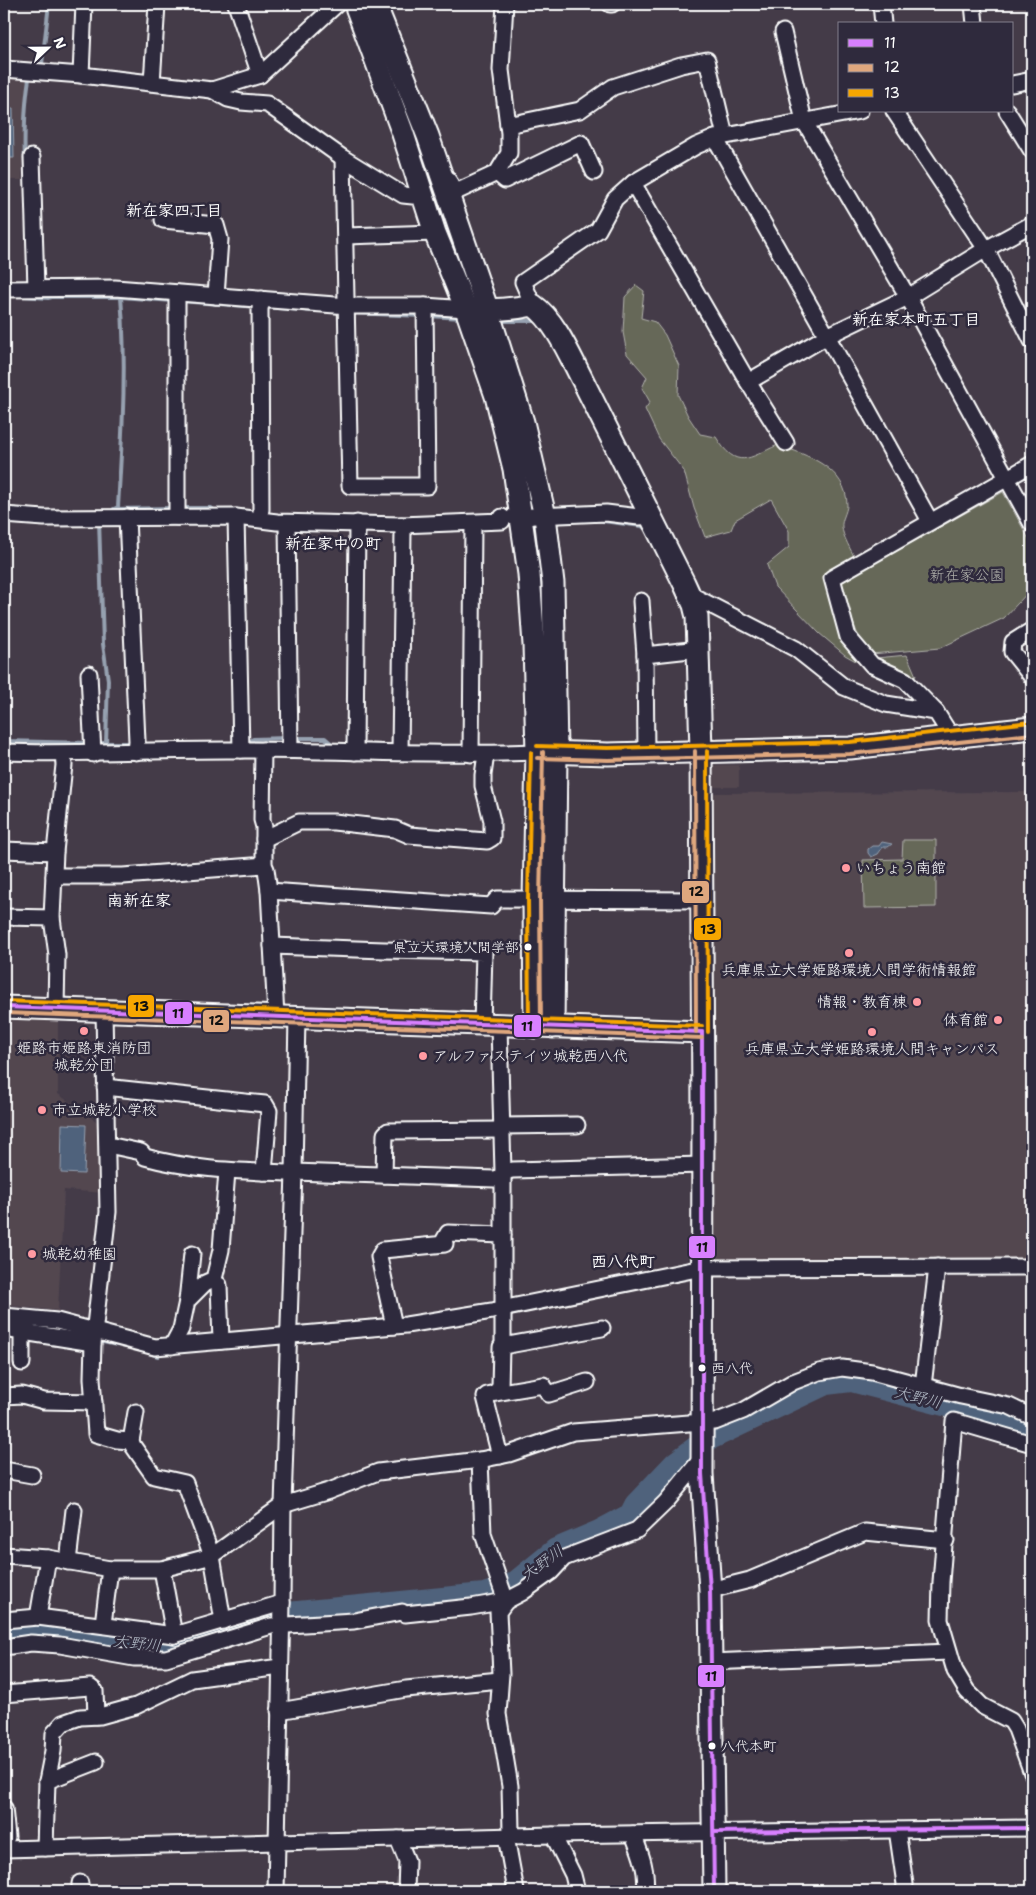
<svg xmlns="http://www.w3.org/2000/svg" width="1036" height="1895" viewBox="0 0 1036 1895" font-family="'Shantell Sans','Klee One',sans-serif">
	<rect width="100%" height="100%" fill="#443b48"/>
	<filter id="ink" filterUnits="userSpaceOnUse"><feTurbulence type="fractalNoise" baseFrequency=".02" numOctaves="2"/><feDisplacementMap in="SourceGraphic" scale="10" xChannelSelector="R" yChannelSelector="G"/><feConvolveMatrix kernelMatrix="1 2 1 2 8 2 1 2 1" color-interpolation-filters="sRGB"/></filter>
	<g filter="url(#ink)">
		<g fill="#524750">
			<polygon points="4,74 28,76 23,131 22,180 4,180"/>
			<polygon points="711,765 739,765 739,787 712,787"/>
			<polygon points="1032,792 1032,1264 711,1265 711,793"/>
			<polygon points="4,1018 58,1020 58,1094 103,1126 105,1193 64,1190 58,1311 4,1305"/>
		</g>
		<g fill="#666759" stroke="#b2b3ac" fill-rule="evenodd">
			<path d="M636,285l8,6 -3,27 14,4 10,13 14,31 -1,29 10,21 12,18 16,3c21,34 32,21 62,8 29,10 69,23 69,60 0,7 -6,15 -5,22 0,8 10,25 14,33l-17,23 164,-91 28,51 1,45 -28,30 -64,30 -69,6 5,4 31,-3 9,21 -16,10 -55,-31 -26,-22 -44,-46 -8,-22 22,-18v-16l-18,-32 -36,21 -4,10 -26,7 -11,-29 -10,-37 -25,-32 -14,-30 5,-7 -8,-14 5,-11 -20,-23 -4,-22 2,-35zM845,601l16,42 -10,-14z"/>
			<polygon points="903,840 936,840 936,907 864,908 863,860 902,859"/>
		</g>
		<g fill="#50627b" stroke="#96a1b0">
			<polygon points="4,108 13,108 14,158 4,158"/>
			<polygon points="882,842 892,844 888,847 883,847 878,854 871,857 868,853 868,849 872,846 879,846"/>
			<polygon points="62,1124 86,1125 84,1174 61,1173"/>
			<polygon points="41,1624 104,1633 108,1645 39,1637 4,1641 4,1627"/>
		</g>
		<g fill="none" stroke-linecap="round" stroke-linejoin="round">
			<g stroke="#96a1b0" stroke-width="4">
				<polyline points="39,67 42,64 49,4"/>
				<path d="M25,170c-1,-30 -1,-61 4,-91l2,-3"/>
				<polyline points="23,296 48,298 52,297 121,297 173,301"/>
				<polyline points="180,301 258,307"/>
				<polyline points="265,307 313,311"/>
				<polyline points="352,313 422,316"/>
				<polyline points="429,316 462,318"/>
				<polyline points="499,321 539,321"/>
				<polyline points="180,508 211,508 217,512"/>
				<polyline points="114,509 173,508"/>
				<path d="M114,509l4,-2c4,-70 9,-140 3,-210"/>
				<polyline points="99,520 103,644 108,680 106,743"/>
				<polyline points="595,520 642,526 648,531"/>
				<polyline points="294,738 325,738 333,745 337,745"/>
				<polyline points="4,741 89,743"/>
				<polyline points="96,743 134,743"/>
				<polyline points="246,745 253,739 287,738"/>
				<polyline points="419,746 442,746"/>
				<polyline points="98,1341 127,1347"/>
				<polyline points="149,1353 158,1356"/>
			</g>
			<polyline stroke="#50627b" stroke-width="24" points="75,1634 152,1647 175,1646 222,1629 277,1615 484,1595 513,1585 556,1550 599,1532 631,1515 636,1505 676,1463 708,1439 826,1383 851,1380 955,1407 1032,1431"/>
			<defs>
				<g id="street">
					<polyline points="236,4 260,75"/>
					<polyline points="610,4 612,4"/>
					<polyline points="881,4 883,24"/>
					<polyline points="973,4 975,24"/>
					<polyline points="783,32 804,121 908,297 1032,524"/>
					<polyline points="4,69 81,75 212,90 260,75 337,4"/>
					<polyline points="81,75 84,4"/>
					<polyline points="152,83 157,4"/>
					<polyline points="1012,84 1032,80"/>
					<polyline points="212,90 228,99 241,102 267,104 343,158 403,195 422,197"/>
					<polyline points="894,111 986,249 1032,341"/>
					<polyline points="1007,111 1032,151"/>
					<polyline points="508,125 580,110 613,87 681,65 707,60 725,136"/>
					<polyline points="715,138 827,336 930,521"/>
					<polyline points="32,157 36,288"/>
					<polyline points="343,158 350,486 427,486 425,306"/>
					<polyline points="497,173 505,180 581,143 594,172"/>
					<polyline points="446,177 456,192 497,173 509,153 509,133 501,70 505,4"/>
					<polyline points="633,183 748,382 827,336 908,297 986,249 1032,224"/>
					<polyline points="163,220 216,225 220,239 216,296"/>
					<polyline points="346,236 435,233"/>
					<polyline points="4,289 115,288 348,306 425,306 466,309"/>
					<polyline points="533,305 523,282 598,230 615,199 633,183 696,146 715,138 860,111"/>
					<polyline points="748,382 786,443"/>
					<polyline points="261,510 260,309 262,299"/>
					<polyline points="4,515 44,518 236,517 277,522 401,525 502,521 502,517"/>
					<polyline points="127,517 137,741 136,752"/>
					<polyline points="177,517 177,293"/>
					<polyline points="236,517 241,750"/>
					<polyline points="513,517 606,513 639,517 651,516"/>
					<polyline points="287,523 290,750"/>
					<polyline points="689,594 796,649 844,687 886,704 936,712 951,736"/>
					<polyline points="641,601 645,655"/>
					<polyline points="1032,630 1013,642 1012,652 1032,677"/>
					<polyline points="89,674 93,754"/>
					<polyline points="936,712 905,680 872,665 848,637 832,578 1032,464"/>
					<polyline points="263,750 262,820 264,827 264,865 266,869 269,891 276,1016"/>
					<path d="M4,752c79,3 159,-3 238,-2 99,0 197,6 295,2"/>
					<polyline points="355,752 357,523"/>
					<polyline points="400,752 403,531 401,525"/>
					<polyline points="646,753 645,655 699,649"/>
					<polyline points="471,754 473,523"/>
					<polyline points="264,839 299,822 334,822 395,829 409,835 487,841 492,838 492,821 483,786 483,775 486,754"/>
					<polyline points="4,850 55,852"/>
					<polyline points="54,876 123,876 264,865"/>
					<polyline points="269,891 491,906 497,899 700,900"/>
					<polyline points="4,917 52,918"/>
					<polyline points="272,946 384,950 484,952 482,1025"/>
					<polyline points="56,1009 57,955 52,918 55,852 64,765 63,754"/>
					<polyline points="104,1011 108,1212 93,1343 92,1378 96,1434 117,1440 131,1441"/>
					<polyline points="499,1026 503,1172 503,1346 501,1347 500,1387 495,1393 487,1395 485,1397 500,1456"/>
					<polyline points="105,1087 265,1104 269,1111 264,1172"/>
					<polyline points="501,1126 577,1125"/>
					<path d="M108,1145l33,7 4,5c46,13 93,14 141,16l8,-1 200,7 9,-2"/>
					<polyline points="503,1172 513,1170 703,1165"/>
					<polyline points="384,1175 385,1134 388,1131 501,1130"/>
					<polyline points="219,1285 221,1341"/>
					<polyline points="187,1301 192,1254"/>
					<polyline points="4,1316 57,1321 155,1347 406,1325 492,1311 702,1268 1032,1267"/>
					<polyline points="394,1326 379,1257 383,1250 445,1244 444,1240 448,1233 503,1235"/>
					<polyline points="4,1329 93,1343"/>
					<polyline points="172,1346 181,1329 187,1301 205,1283 214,1279 221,1250 227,1171"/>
					<polyline points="503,1346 602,1328"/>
					<polyline points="22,1363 22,1322"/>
					<polyline points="923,1386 937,1267"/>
					<polyline points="495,1393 543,1385 549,1394 587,1382"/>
					<polyline points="4,1396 22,1395 44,1401 94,1402"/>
					<polyline points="136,1412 131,1441 133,1446 154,1476 185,1483 212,1556 223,1621"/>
					<polyline points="1032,1444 954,1421 941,1582 940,1620 955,1671 967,1691 982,1706 1011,1721 1016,1729 1032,1773"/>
					<polyline points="480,1460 483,1534 506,1601 498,1612 501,1674 498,1714 510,1786 511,1831 507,1842 516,1891"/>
					<polyline points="4,1470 32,1475"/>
					<polyline points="4,1555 48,1558 110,1569 162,1569 212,1556 283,1505 329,1491 378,1472 480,1460 509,1454 573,1432 689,1423 715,1422 743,1411 793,1382 819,1372 842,1368 872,1372 961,1396 1009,1406 1032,1417"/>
					<polyline points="68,1562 74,1510"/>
					<polyline points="162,1569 174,1635"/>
					<polyline points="710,1590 750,1580 865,1532 946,1540"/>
					<polyline points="38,1617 48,1558"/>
					<polyline points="4,1620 38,1617 174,1635 282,1603"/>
					<polyline points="103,1624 110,1569"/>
					<polyline points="4,1647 31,1643 60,1645 134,1658 166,1658 271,1626 354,1621 402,1612 405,1614 471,1607 506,1601 523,1592 551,1572 564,1558 637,1530 666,1502 702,1458"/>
					<polyline points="710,1662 949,1652"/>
					<polyline points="4,1694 90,1687 95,1691 96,1716"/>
					<polyline points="279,1711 406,1689 500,1680"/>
					<polyline points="47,1781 96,1762"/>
					<polyline points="4,1808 7,1837 4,1841"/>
					<polyline points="897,1830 905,1884 904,1891"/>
					<path d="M633,1834c7,18 15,37 12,57"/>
					<polyline points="553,1835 573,1875 577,1891"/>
					<polyline points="398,1839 407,1861 406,1891"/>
					<polyline points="45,1848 47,1781 53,1751 54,1733 63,1723 80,1717 100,1716 136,1706 192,1679 280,1667"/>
					<polyline points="4,1849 553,1835 1032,1828"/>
					<polyline points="80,1883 80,1891"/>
					<polyline points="276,1891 282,1603 283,1505 294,1172 297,1017"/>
				</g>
				<g id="secondary">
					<polyline points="355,4 402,131 435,233 466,309 496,396 514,469 529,574 534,645 537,752 534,900 535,1027"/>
					<polyline points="375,4 428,136 488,311 523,422 545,516 553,583 556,752 553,1027"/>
					<path d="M466,309c24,2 44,1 67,-4 22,15 37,51 49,74l102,204 10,22 3,12 4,134 2,361 -1,362 8,116 4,301"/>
					<polyline points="543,752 608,754 850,748 1032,728"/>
					<polyline points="4,1007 702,1032"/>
				</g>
			</defs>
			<use href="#street" stroke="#fff" stroke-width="19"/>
			<use href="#secondary" stroke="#fff" stroke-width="25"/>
			<use href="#street" stroke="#2f2a3d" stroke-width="15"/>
			<use href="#secondary" stroke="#2f2a3d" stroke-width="21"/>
			<defs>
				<g id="bus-1">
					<polyline points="4,1007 702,1032"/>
					<polyline points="702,1032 702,1474 710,1590 714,1891"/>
					<polyline points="714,1832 1032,1828"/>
				</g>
				<g id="bus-2">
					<polyline points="695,751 696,1032"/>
					<polyline points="537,758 608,760 850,754 1032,734"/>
					<polyline points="4,1013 702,1038"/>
					<polyline points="541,1027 540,900 543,752"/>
				</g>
				<g id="bus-3">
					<polyline points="537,746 608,748 850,742 1031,722"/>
					<polyline points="707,751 708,1032"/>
					<polyline points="4,1001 702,1026"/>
					<polyline points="529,1027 528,900 531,752"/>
				</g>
			</defs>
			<use href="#bus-1" stroke="#2f2a3d" stroke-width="8"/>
			<use href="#bus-2" stroke="#2f2a3d" stroke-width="8"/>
			<use href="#bus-3" stroke="#2f2a3d" stroke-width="8"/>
			<use href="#bus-1" stroke="#d880ff" stroke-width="4"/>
			<use href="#bus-2" stroke="#dfa77e" stroke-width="4"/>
			<use href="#bus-3" stroke="#f7a600" stroke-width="4"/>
		</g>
	</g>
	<g fill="#ff9aa2" stroke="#2f2a3d" stroke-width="2">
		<circle cx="846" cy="868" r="5"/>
		<circle cx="849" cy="953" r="5"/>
		<circle cx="917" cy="1002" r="5"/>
		<circle cx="998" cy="1020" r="5"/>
		<circle cx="84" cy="1031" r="5"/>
		<circle cx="872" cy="1032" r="5"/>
		<circle cx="423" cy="1056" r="5"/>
		<circle cx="42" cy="1110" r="5"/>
		<circle cx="32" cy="1254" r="5"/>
	</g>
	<g fill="#fff" stroke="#2f2a3d" stroke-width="2">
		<circle cx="528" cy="947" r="4.5"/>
		<circle cx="702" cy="1368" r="4.5"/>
		<circle cx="712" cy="1746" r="4.5"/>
	</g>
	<g text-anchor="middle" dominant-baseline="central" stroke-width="5" stroke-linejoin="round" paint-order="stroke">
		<g font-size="14" fill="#fff" stroke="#2f2a3d" text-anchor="start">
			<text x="519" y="947" text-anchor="end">県立大環境人間学部</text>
			<text x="711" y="1368">西八代</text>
			<text x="721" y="1746">八代本町</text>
		</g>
		<g font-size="15" fill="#b2b3ac" stroke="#2f2a3d">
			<text x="967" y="575">新在家公園</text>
		</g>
		<g font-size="15" fill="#fff" stroke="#2f2a3d" text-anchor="start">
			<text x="856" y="868">いちょう南館</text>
			<text x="849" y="970" text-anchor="middle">兵庫県立大学姫路環境人間学術情報館</text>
			<text x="907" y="1002" text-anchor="end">情報・教育棟</text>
			<text x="988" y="1020" text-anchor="end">体育館</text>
			<text x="84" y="1048" text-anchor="middle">姫路市姫路東消防団<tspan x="84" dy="17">城乾分団</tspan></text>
			<text x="872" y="1049" text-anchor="middle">兵庫県立大学姫路環境人間キャンパス</text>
			<text x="433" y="1056">アルファステイツ城乾西八代</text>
			<text x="52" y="1110">市立城乾小学校</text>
			<text x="42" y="1254">城乾幼稚園</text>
		</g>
		<g font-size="16" font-weight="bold" fill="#fff" stroke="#2f2a3d">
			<text x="174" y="210">新在家四丁目</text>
			<text x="916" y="319">新在家本町五丁目</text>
			<text x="333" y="543">新在家中の町</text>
			<text x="139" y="900">南新在家</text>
			<text x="623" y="1261">西八代町</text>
		</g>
		<g font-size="16" font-style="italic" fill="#b0b8c4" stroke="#2f2a3d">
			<text transform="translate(918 1397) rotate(14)">大野川</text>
			<text transform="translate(542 1563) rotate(-36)">大野川</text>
			<text transform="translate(137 1643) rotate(6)">大野川</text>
		</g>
	</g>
	<g stroke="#2f2a3d" stroke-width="2">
		<rect x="681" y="880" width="29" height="24" rx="5" fill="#dfa77e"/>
		<rect x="693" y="917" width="29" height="24" rx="5" fill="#f7a600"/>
		<rect x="127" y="994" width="28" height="24" rx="5" fill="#f7a600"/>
		<rect x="164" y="1001" width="29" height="24" rx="5" fill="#d880ff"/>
		<rect x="202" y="1009" width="28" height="24" rx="5" fill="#dfa77e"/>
		<rect x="513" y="1014" width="29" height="24" rx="5" fill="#d880ff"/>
		<rect x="688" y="1235" width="28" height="24" rx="5" fill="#d880ff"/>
		<rect x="697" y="1664" width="28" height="24" rx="5" fill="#d880ff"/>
	</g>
	<g font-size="14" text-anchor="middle" font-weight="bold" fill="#111">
		<text x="696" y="896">12</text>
		<text x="708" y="934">13</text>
		<text x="141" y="1011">13</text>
		<text x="178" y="1018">11</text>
		<text x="216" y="1025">12</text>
		<text x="527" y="1031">11</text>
		<text x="702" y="1252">11</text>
		<text x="711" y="1681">11</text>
	</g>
	<rect width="1036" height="1895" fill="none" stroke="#2f2a3d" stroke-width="20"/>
	<rect x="10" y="10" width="1016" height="1875" fill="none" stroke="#fff" stroke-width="2" filter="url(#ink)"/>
	<rect x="838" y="22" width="175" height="90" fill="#2f2a3d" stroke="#827f8b"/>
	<rect x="848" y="39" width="25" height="8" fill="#d880ff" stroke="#827f8b"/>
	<text x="884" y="48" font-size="15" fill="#ffffff">11</text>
	<rect x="848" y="64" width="25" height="8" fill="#dfa77e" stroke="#827f8b"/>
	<text x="884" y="72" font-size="15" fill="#ffffff">12</text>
	<rect x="848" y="89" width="25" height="8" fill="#f7a600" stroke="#827f8b"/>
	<text x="884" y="98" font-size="15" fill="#ffffff">13</text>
	<g transform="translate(48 48) rotate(68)" stroke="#2f2a3d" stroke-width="4" paint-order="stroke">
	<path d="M0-4L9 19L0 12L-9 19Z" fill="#ffffff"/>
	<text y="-8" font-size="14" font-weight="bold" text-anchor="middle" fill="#ffffff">N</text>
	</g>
</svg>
